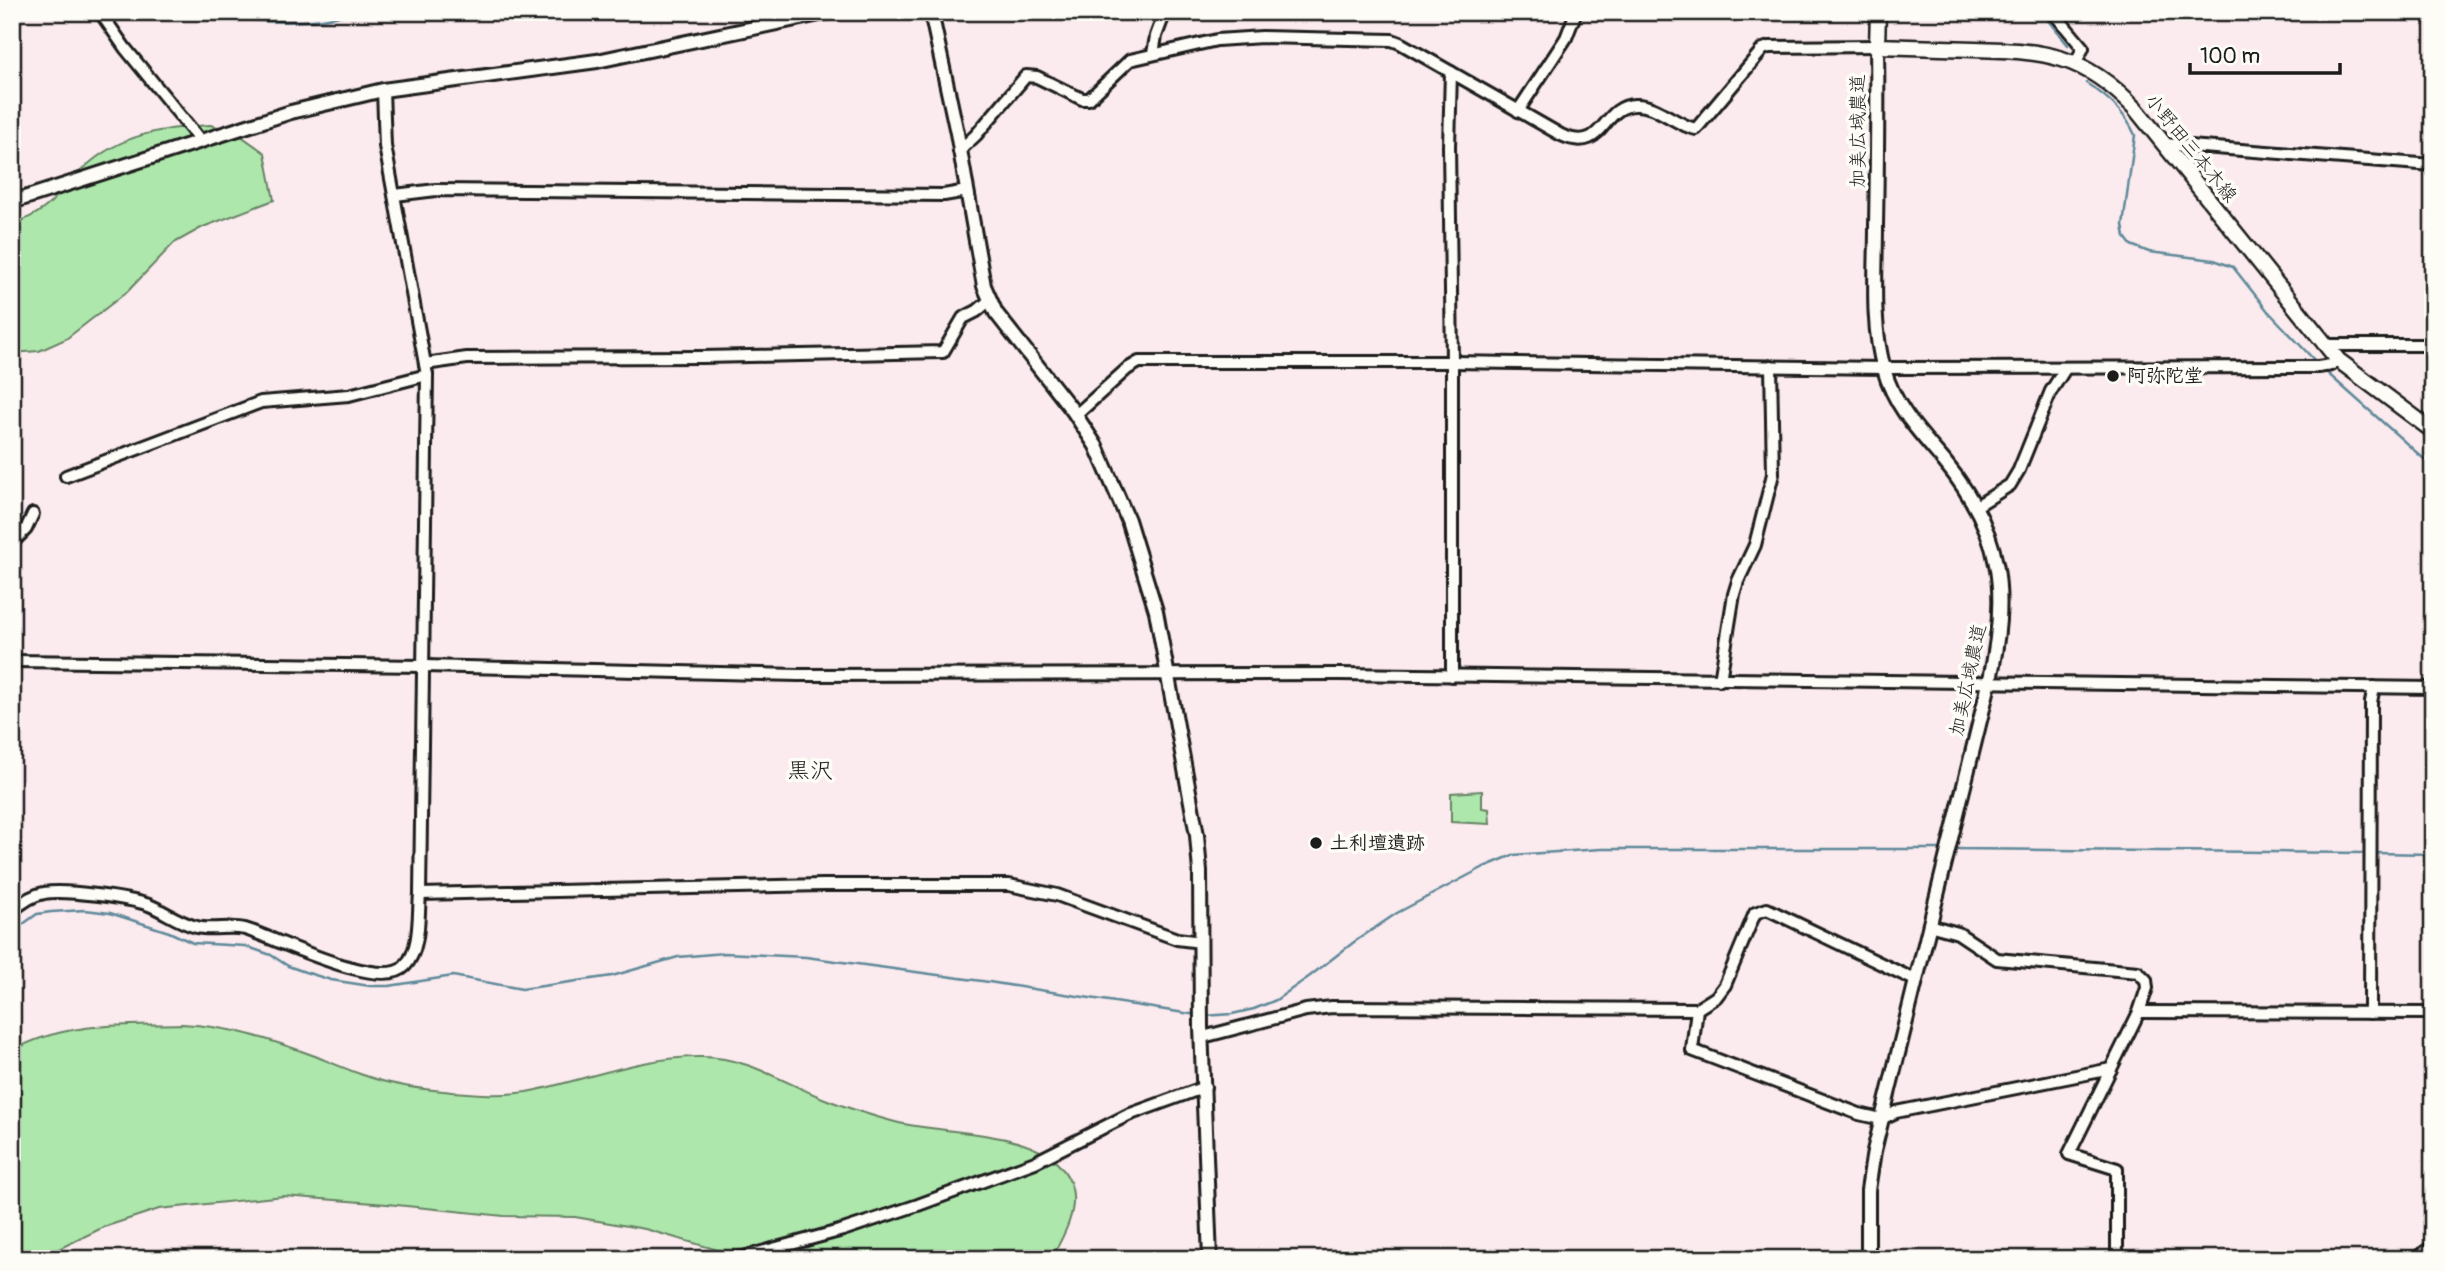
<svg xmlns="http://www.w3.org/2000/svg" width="2445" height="1271" viewBox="0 0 2445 1271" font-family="Pangolin,'Klee One',sans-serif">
	<rect width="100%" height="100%" fill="#fbeaee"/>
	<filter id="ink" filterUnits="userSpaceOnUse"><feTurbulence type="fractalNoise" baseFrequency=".0143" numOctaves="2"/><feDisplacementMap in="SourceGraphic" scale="14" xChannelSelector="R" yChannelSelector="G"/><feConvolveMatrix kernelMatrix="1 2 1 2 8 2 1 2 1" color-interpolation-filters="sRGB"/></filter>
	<g filter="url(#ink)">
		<g fill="#aee7ac" stroke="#658264" stroke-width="2">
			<path d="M210,125l24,6 31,22 9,47 -71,27 -29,16 -46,48 -62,48 -27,12 -27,2v-129c39,-12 45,-31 72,-56 36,-34 79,-40 126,-43z"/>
			<polygon points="1482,791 1482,808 1489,809 1490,824 1451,822 1451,793"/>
			<path d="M182,1024c47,2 90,16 133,32 27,11 56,24 85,29 17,4 35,5 52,7 25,2 49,4 74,0 58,-11 116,-36 176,-35 45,0 82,26 123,42 23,9 47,17 70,23 46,12 127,7 162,41 31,30 11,65 -6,96h-302l-104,-30 -70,-12 -71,-1 -117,-12 -103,-8 -125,13 -55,18 -66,32h-26v-208c52,-30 113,-25 170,-27z"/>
		</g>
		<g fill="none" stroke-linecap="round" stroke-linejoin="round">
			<g stroke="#5e8999" stroke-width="2.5">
				<path d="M161,12c63,2 130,21 191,0"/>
				<polyline points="2041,12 2068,45"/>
				<path d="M2086,83c21,13 39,29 49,52l-12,90 2,12 6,8 18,7 65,8 19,7 34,43 51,54"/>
				<polyline points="2325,371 2433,467"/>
				<polyline points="1953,849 2366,853"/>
				<polyline points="2373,853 2433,854"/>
				<polyline points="12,932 37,914 51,912 85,910 110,913 169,932 193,943 245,946 271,955 288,966 305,972 331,980 370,986 389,986 453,976 522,989 612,976 678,957 724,953 806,957 989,982 1197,1015"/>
				<polyline points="1204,1016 1232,1014 1254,1009 1276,1000 1310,976 1354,942 1397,913 1484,867 1513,855 1601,849 1943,849"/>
			</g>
			<defs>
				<g id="minor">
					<polyline points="100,12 125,48 200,140"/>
					<polyline points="2053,12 2083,48 2075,64"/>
					<polyline points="1153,54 1156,36 1165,12"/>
					<polyline points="1451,72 1449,146 1452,362 1452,676"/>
					<polyline points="1518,111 1566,38 1576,12"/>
					<polyline points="2164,144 2433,165"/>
					<path d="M959,151l17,-16 50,-59 11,1 45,22h7l41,-39 87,-20 45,-3 130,3 8,3 161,92c45,20 39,-29 74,-30 22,-1 40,20 61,24l67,-80 6,-2 108,-1"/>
					<polyline points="395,195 436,190 944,195 967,191"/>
					<polyline points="2326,345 2433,345"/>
					<polyline points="425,364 467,358 703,357 943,352 963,318 977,311 990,300"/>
					<polyline points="1076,415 1127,369 1139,362 1452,362 1884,368 2318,367 2331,365 2338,360"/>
					<polyline points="66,476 261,402 349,395 427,375"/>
					<polyline points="1975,507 2010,485 2019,470 2051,391 2065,369"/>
					<polyline points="12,543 26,529 33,514"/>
					<polyline points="12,661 424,666 799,675 1339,674 2433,688"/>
					<polyline points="1720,680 1734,594 1738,581 1755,545 1773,474 1771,366"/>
					<polyline points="420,894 823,885 1009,885 1057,895 1177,939 1201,942"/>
					<path d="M12,911c9,-8 20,-16 32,-18 20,-4 85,5 105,12 17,7 30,18 48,22 16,4 32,-2 48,2 31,9 137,63 160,37 16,-17 13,-51 15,-72l7,-519 -42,-229 -2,-56"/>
					<polyline points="1929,925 1958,933 1997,959 2138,972 2146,980 2147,988 2139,1012 2069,1154 2117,1169 2117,1259"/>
					<polyline points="1697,1009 1692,1050 1859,1114 1881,1119 1896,1112 2111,1069"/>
					<polyline points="2139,1012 2433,1013"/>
					<polyline points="2370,1013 2371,702 2374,687"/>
					<polyline points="1203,1037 1306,1010 1332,1007 1697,1009 1716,997 1725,985 1755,913 1767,909 1915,980"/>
					<polyline points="736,1259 843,1230 918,1205 1035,1162 1128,1115 1205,1087"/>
					<polyline points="2415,1259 2433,1246"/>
				</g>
				<g id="tertiary">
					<polyline points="931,12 957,133 984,286 996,313 1073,411 1096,446 1128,520 1156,611 1197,835 1200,872 1201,1027 1210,1259"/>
					<polyline points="12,202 291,112 383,90 597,61 829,12"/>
					<path d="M1868,1259v-69l6,-39 115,-467c20,-90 15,-150 -45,-223 -25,-29 -50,-55 -60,-92 -13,-46 -8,-96 -8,-143 1,-60 2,-120 1,-180"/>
				</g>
				<path id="secondary" d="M1878,12l-1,34c33,1 65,2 97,3 72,2 109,5 161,59l203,252 95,71"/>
			</defs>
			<use href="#minor" stroke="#1c1c1c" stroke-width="16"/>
			<use href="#tertiary" stroke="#1c1c1c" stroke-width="18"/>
			<use href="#secondary" stroke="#1c1c1c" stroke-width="19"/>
			<use href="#minor" stroke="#fdfcf7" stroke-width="10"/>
			<use href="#tertiary" stroke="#fdfcf7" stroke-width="12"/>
			<use href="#secondary" stroke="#fdfcf7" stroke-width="14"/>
		</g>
	</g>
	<g fill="#1c1c1c" stroke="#fdfcf7" stroke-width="2.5">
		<circle cx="2113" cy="376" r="7"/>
		<circle cx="1316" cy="843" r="7"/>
	</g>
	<g text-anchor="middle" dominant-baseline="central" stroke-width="7" stroke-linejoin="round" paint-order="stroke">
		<g font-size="19" fill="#1c1c1c" stroke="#fdfcf7">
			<text transform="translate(1858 131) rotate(-90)">加美広域農道</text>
			<text transform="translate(2191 148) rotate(51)">小野田三本木線</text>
			<text transform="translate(1968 680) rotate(-78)">加美広域農道</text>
		</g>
		<g font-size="19" font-weight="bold" fill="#1c1c1c" stroke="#fdfcf7" text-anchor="start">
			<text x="2127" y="376">阿弥陀堂</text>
			<text x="1330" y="843">土利壇遺跡</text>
		</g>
		<g font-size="23" fill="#1c1c1c" stroke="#fdfcf7">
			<text x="810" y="770">黒沢</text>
		</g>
	</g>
	<rect width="2445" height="1271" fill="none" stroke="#fdfcf7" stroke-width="42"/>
	<rect x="21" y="21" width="2403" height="1229" fill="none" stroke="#1c1c1c" stroke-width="2.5" filter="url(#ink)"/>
	<path d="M2190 63v10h150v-10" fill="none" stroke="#1c1c1c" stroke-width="3.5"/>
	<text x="2200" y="63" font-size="21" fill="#1c1c1c" stroke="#fdfcf7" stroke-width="5" paint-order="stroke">100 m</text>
</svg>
